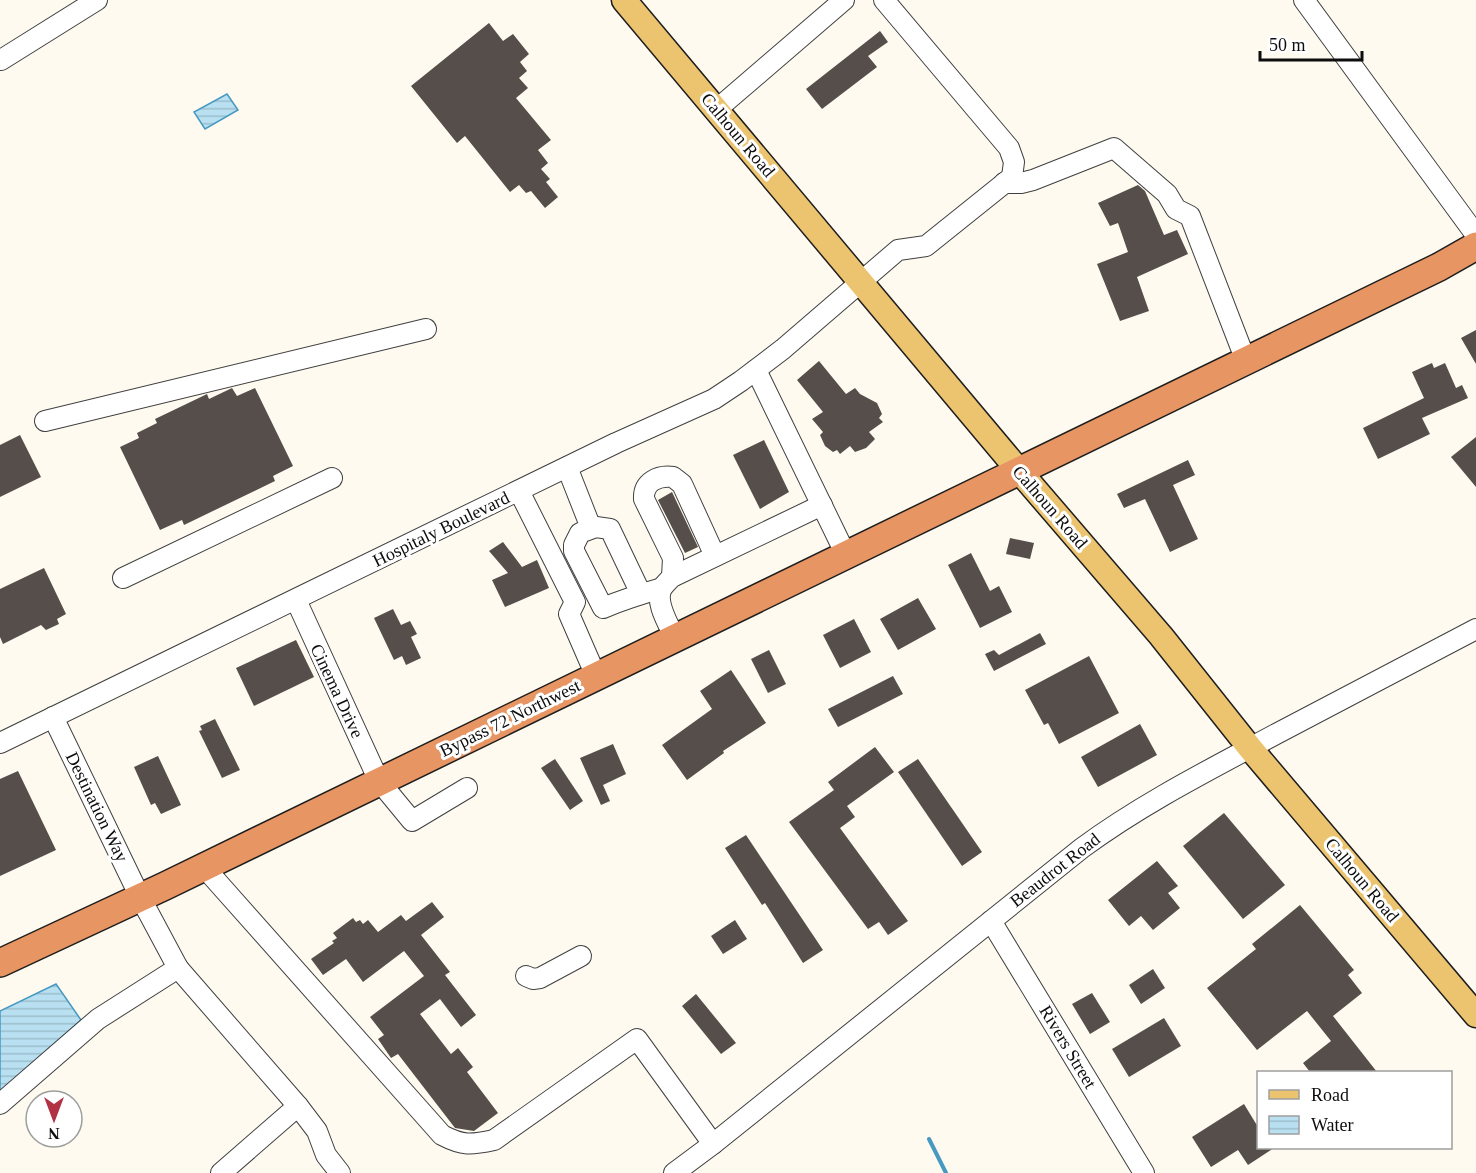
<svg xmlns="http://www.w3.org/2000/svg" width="1476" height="1173" viewBox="0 0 1476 1173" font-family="'Times New Roman',serif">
	<defs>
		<pattern id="water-rules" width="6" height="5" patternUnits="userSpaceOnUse" patternTransform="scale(1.5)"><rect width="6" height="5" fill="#b8e0f1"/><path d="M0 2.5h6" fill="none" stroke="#9dbfcd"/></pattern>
	</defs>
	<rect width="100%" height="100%" fill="#fefaef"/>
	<g fill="url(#water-rules)" stroke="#4699c1" stroke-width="1.5">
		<polygon points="227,94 238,110 205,129 194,112"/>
		<polygon points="56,984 81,1020 0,1092 0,1011"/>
	</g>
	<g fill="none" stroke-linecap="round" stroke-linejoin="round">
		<polyline stroke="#4699c1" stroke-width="4" points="929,1139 946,1173"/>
	</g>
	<g fill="#554e4b">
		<polygon points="489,23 503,41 513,34 529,54 520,62 527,71 519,78 528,88 516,98 551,140 538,150 548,163 541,169 550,179 546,182 558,197 545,208 531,191 526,193 519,185 510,192 465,136 457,143 411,86"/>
		<polygon points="880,31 888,42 868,56 877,67 822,109 806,89"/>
		<polygon points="1138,185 1145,191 1164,235 1177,230 1188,254 1137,277 1149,311 1120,321 1097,264 1128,252 1118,223 1110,226 1098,203"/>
		<polygon points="1476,330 1476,364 1461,338"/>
		<polygon points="819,361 846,394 855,388 860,394 877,403 882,414 879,418 883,422 869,432 875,439 866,448 855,452 850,446 840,454 837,450 833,452 825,446 820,435 823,432 812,419 823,412 797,380"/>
		<polygon points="1432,363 1434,368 1445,363 1456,388 1462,385 1468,398 1422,418 1430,434 1378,459 1363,428 1424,398 1412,372"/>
		<polygon points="232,388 237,396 255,388 293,466 273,476 275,481 184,525 182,520 160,530 120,447 139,438 137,433 157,423 155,419 205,395 207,394 209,399"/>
		<polygon points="20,435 41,477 0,497 0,445"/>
		<polygon points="1476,437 1476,487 1451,457"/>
		<polygon points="764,440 789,492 760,509 733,455"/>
		<polygon points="1188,460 1195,475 1173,485 1198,539 1170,552 1145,499 1124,508 1117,494"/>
		<polygon points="672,492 698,547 685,553 658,500"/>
		<polygon points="1010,538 1034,543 1030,559 1006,554"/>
		<polygon points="503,542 522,567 537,560 549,588 505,607 492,580 508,573 489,551"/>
		<polygon points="971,553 990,591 999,586 1012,612 980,628 948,565"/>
		<polygon points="44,568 66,614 57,619 59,624 46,630 41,625 3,644 0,637 0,589"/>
		<polygon points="918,598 936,629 898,650 880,619"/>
		<polygon points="393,609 401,625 410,621 417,634 411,637 421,658 406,665 402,656 394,660 374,618"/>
		<polygon points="854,619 871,652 840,668 823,635"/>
		<polygon points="1040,633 1046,644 994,671 985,654 994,650 999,655"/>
		<polygon points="296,640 314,677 254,706 236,668"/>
		<polygon points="769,650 786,684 768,693 751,659"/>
		<polygon points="1089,656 1119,713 1059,744 1048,723 1044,725 1025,690"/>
		<polygon points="731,670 766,723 723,751 724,753 687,780 662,745 712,709 700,691"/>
		<polygon points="893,676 903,694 838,727 828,709"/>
		<polygon points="215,719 240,770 222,778 199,731 202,730 200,726"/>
		<polygon points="1140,724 1157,755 1098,787 1081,757"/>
		<polygon points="613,744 626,774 603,785 610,801 601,805 580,758"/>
		<polygon points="875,747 894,772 847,806 855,817 840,828 908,921 888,935 879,922 868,929 789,822 834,790 828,782"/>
		<polygon points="158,756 181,805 161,814 155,803 151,805 134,767"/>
		<polygon points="555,759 583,801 570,810 541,768"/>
		<polygon points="918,759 982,852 962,866 898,772"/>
		<polygon points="18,771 56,850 0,876 0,779"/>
		<polygon points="1224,813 1285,885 1243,919 1183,846"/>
		<polygon points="746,835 823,950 803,963 765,903 762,905 725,848"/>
		<polygon points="1157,861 1178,886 1168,893 1180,908 1153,930 1141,916 1129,926 1108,900"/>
		<polygon points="432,902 444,917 421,935 450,972 445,975 476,1015 461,1027 440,999 420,1014 451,1054 458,1048 473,1067 467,1072 498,1113 474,1131 455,1128 398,1054 391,1058 378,1039 384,1035 370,1017 424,976 404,951 363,982 346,959 323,975 311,959 334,943 332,941 337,938 333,933 353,918 356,922 360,920 363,924 368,920 378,932 401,915 406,921"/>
		<polygon points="1300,905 1354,970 1348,975 1362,993 1333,1016 1377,1072 1310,1072 1303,1063 1331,1041 1307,1011 1257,1050 1207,988 1256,949 1252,944"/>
		<polygon points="735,920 747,939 723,954 711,936"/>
		<polygon points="1153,969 1165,988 1141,1004 1129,985"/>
		<polygon points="1092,993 1110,1022 1090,1034 1072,1004"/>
		<polygon points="696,994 736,1043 721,1054 682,1006"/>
		<polygon points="1164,1018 1181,1046 1129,1077 1112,1049"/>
		<polygon points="1244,1104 1258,1127 1258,1148 1274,1148 1248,1165 1238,1150 1211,1167 1192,1137"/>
	</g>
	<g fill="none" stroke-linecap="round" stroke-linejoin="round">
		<defs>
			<g id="minor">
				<polyline points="1304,0 1476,235"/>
				<polyline points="1,60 97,0"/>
				<polyline points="716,110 844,0"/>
				<polyline points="1004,183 1021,183 1033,180 1114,148 1167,194 1176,209 1190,216 1246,361"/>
				<polyline points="756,370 846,555"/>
				<polyline points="45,421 426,329"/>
				<polyline points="567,467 591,528"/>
				<polyline points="519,491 575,602 569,614 596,676"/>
				<path d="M672,577l1,-19 -29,-59c-1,-17 14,-24 29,-22l9,7 33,72"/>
				<polyline points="123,578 332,478"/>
				<path d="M641,594l-31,-65 -14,-2 -16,6 -6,12v6l29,57c19,-8 38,-14 59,-20"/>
				<polyline points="296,600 379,781 412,821 467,788"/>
				<path d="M675,638c-6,-13 -21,-36 -13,-50 3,-4 7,-8 10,-11l150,-72"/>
				<polyline points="53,717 140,897 178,968 298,1106"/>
				<polyline points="0,743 616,443 714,399 741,381 783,349 898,250 926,246 1012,177 1014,162 1009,148 884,0"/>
				<path d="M204,867l238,268c21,11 29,10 52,5l143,-101 76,105"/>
				<polyline points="991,921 1144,1173"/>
				<polyline points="526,976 533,979 540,978 581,956"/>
				<polyline points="0,1104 98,1019 178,968"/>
				<polyline points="221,1173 298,1106 317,1131 326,1155 340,1173"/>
				<path d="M674,1173l39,-29 369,-296c61,-45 129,-79 196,-115 66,-34 132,-70 198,-104"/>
			</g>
			<polyline id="major" points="624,0 1020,472 1161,636 1250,748 1476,1015"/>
			<polyline id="highway" points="0,963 165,886 1439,267 1476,246"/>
		</defs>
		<use href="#minor" stroke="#404040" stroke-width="22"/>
		<use href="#major" stroke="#1e1e1e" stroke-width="27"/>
		<use href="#highway" stroke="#1e1e1e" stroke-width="30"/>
		<use href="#minor" stroke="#fff" stroke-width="20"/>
		<use href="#major" stroke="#ecc470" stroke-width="24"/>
		<use href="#highway" stroke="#e79563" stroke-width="27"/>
	</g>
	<g text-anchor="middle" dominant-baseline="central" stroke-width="6" stroke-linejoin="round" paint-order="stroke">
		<g font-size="18" fill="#0d0d0d" stroke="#fff">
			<text transform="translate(738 135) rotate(50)">Calhoun Road</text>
			<text transform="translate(1050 507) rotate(49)">Calhoun Road</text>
			<text transform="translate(441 529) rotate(-26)">Hospitaly Boulevard</text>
			<text transform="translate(337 691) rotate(65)">Cinema Drive</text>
			<text transform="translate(510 718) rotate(-26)">Bypass 72 Northwest</text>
			<text transform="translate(97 807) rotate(64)">Destination Way</text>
			<text transform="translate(1055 870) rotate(-38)">Beaudrot Road</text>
			<text transform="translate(1362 880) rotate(50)">Calhoun Road</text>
			<text transform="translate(1068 1047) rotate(59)">Rivers Street</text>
		</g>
	</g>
	<rect x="1257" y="1071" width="195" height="78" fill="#ffffff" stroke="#9e9e9e" stroke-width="1.5"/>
	<rect x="1269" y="1090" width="30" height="9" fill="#ecc470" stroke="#9e9e9e" stroke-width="1.5"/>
	<text x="1311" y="1101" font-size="18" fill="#0d0d0d">Road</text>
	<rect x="1269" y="1116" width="30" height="18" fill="url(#water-rules)" stroke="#9e9e9e" stroke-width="1.5"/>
	<text x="1311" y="1131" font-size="18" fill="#0d0d0d">Water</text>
	<g transform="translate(54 1119) rotate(180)"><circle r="28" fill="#ffffff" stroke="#9e9e9e" stroke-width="1.5"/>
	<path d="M0-4.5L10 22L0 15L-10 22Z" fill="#b13242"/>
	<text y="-9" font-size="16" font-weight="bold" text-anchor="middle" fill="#0d0d0d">N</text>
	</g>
	<path d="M1260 51v9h102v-9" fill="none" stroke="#0d0d0d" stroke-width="3"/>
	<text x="1269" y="51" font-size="18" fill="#0d0d0d" stroke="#ffffff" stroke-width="4.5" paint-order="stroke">50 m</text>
</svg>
